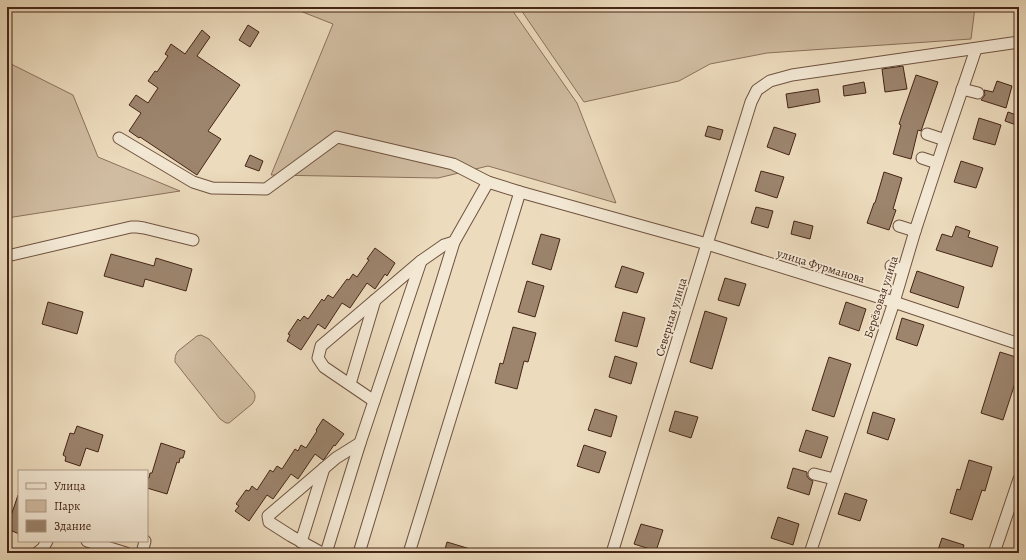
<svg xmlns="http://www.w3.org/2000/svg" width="1026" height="560" viewBox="0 0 1026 560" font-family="Alegreya,serif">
	<rect width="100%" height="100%" fill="#ecdbbd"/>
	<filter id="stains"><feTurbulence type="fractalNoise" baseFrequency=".005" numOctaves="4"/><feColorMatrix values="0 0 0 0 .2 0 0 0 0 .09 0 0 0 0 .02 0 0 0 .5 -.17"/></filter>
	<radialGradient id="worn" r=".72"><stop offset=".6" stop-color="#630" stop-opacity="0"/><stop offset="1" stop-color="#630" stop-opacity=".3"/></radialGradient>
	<g fill="#d0bca1" stroke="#8b715c">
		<polygon points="290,7 510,7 577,103 616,203 488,166 438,178 271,175 333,24"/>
		<polygon points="519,7 975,7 971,39 767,53 710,64 679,81 584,102"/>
		<polygon points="7,62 73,95 98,157 180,191 7,218"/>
		<path d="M201,335l8,4 45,53c2,5 1,8 -2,12l-23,19h-3l-6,-4 -45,-57c0,-4 0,-7 3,-11l19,-15z"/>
	</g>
	<g fill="#9c846d" stroke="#462617">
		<polygon points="248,25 259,32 250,47 239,40"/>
		<polygon points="202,30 210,37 197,56 240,85 208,131 221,139 197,175 140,137 139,138 129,131 141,113 129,105 136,95 148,103 158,88 148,81 155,71 157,72 168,56 165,54 171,44 185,54"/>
		<polygon points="903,66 907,89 885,92 882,69"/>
		<polygon points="916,75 938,82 921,131 918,130 911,159 893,154 901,125 899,124"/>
		<polygon points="997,81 1012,86 1006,108 981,100 985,95 984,90 993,92"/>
		<polygon points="864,82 866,93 844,96 843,86"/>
		<polygon points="818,89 820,102 788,108 786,94"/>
		<polygon points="1008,112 1019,116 1019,126 1005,121"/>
		<polygon points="979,118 1001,125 995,145 973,139"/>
		<polygon points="708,126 723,130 720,140 705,136"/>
		<polygon points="774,127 796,134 789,155 767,147"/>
		<polygon points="250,155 263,161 259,171 245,166"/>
		<polygon points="961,161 983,168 976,188 954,182"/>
		<polygon points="761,171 784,177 777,198 755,191"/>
		<polygon points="884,172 902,178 893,209 896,210 889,230 867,223 874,203 875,203"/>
		<polygon points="756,207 773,211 768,228 751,223"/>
		<polygon points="794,221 813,226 810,239 791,234"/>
		<polygon points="956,226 970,231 968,237 998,247 992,267 936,250 942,234 952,237"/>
		<polygon points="541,234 560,239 551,270 532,264"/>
		<polygon points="375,248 395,263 387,276 385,274 375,289 367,283 350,308 342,303 325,329 318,324 301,350 287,341 290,335 288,334 298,319 300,321 304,316 308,319 322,299 324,301 328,295 333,298 347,279 349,280 353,274 357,277 369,260 367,259"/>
		<polygon points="111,254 154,266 156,258 192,269 186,291 145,279 143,287 104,276"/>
		<polygon points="622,266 644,273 637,293 615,287"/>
		<polygon points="917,271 964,287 958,308 910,292"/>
		<polygon points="725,278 746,284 739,306 718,300"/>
		<polygon points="527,281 544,286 535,317 518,312"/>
		<polygon points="48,302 83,312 77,334 42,324"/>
		<polygon points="846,302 866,309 859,331 839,324"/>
		<polygon points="705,311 727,318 712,369 690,362"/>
		<polygon points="623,312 645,318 637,347 615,341"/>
		<polygon points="902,318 924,325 917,346 896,339"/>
		<polygon points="513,327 536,333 528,362 524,361 517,389 495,383 500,363 503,364"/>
		<polygon points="1000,352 1019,358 1019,371 1003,420 981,413"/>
		<polygon points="615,356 637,363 631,384 609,377"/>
		<polygon points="829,357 851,364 834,417 812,410"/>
		<polygon points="595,409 617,416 611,437 588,430"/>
		<polygon points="675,411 698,417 691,438 669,431"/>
		<polygon points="873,412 895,419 888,440 867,433"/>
		<polygon points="323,419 344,434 335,446 334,445 325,458 323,460 315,454 298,479 291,474 273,499 267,495 249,521 235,511 239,506 236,504 246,490 249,491 252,486 257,490 270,470 273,472 277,466 282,469 295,449 298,451 301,445 306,448 317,431 316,430"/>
		<polygon points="77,426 103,435 98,452 86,448 80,466 65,461 66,457 63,455 70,433 74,434"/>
		<polygon points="806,430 828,437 821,458 799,451"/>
		<polygon points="161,443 185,451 183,458 180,458 179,463 177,462 167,494 147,488 147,477 149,478 150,473 152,473"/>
		<polygon points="584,445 606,452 599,473 577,466"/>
		<polygon points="969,460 992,467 985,491 982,490 972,520 950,513 957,489 960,490"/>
		<polygon points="793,468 807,472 807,476 809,479 813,481 809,495 787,488"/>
		<polygon points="845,493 867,500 860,521 838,514"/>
		<polygon points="18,495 19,496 19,534 10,530 11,526 8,525"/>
		<polygon points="778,517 799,524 793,545 771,538"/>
		<polygon points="641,524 663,530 656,551 634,544"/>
		<polygon points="942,538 964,545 962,553 937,553"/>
		<polygon points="447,542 477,551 477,553 444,553"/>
	</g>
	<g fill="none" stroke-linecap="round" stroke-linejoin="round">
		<defs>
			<g id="minor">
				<polyline points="962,89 978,93"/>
				<polyline points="927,134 945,140"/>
				<polyline points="119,138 193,182 212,188 266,189 337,137 453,164 488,182 520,192 707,244 894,302 1019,344"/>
				<polyline points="922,158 937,163"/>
				<polyline points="899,226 915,231"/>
				<polyline points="7,256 131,227 137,227 144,228 193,240"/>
				<polyline points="891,266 903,270"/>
				<polyline points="350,384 375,300"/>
				<polyline points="374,401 324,367 318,358 321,346 421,261 444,245 454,242"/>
				<polyline points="814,474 834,479"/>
				<polyline points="87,541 126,553"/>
				<polyline points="301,542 324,468"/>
				<polyline points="37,553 43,548 47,541"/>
				<polyline points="142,553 145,541"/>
				<polyline points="322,553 291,536 269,522 268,516 336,458 360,443"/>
				<polyline points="326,553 360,443 421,261"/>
				<polyline points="359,553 424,339 454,242 488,182"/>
				<polyline points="409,553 520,192"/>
				<polyline points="612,553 707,244 751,102 757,90 770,81 792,75 1019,42"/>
				<polyline points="810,553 894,302 915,231 945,140 976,49"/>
				<polyline points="994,553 1019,479"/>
			</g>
		</defs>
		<use href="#minor" stroke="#705340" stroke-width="13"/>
		<use href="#minor" stroke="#f3e8d4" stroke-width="11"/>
	</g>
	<g text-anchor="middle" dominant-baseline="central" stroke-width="3.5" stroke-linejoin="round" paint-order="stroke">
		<g font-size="12" fill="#462617" stroke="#f3e8d4">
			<text transform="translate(821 266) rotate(17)">улица Фурманова</text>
			<text transform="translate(881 297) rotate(-72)">Берёзовая улица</text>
			<text transform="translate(671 317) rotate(-73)">Северная улица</text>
		</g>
	</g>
	<rect width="1026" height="560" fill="none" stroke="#ecdbbd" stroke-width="24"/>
	<rect x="8" y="8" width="1010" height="544" fill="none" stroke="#462617" stroke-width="2"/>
	<rect x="12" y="12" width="1002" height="536" fill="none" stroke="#462617"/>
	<rect x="18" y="470" width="130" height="72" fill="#f3e8d4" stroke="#ae9a88"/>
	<rect x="26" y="483" width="20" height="6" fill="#f3e8d4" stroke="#ae9a88"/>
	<text x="54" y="490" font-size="12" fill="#462617">Улица</text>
	<rect x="26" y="500" width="20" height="12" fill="#d0bca1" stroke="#ae9a88"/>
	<text x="54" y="510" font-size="12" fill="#462617">Парк</text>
	<rect x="26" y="520" width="20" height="12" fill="#9c846d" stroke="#ae9a88"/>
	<text x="54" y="530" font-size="12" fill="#462617">Здание</text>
	<rect width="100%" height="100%" filter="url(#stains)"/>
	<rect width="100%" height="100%" fill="url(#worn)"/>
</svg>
